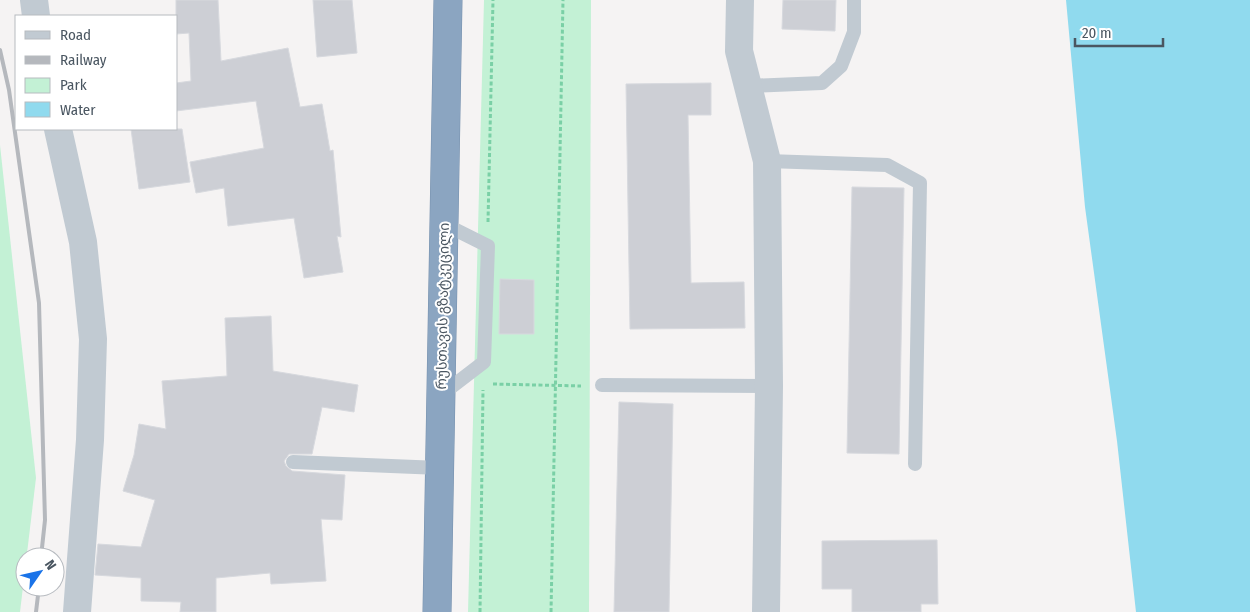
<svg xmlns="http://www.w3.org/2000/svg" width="1250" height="612" viewBox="0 0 1250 612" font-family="'Fira Sans Condensed','Noto Sans Georgian',sans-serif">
	<rect width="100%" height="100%" fill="#f5f3f3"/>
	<g fill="#c3f1d5">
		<polygon points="484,0 591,0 589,612 468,612"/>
		<polygon points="0,145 36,478 20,612 0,612"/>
	</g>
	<polygon fill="#90daee" points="1066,0 1250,0 1250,612 1136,612 1117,441 1085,207"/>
	<g fill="#cdcfd5" stroke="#d7d9de">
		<polygon points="176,0 218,0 221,61 288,48 300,107 322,104 330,151 333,150 341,237 337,236 343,272 304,278 294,218 228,226 224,188 196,193 190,162 264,148 256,101 176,111 176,83 191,81 189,33 176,34"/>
		<polygon points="313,0 352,0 357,53 317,57"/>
		<polygon points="783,0 836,0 835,31 782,29"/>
		<polygon points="711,83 711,115 688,115 691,283 744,282 745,328 630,329 626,84"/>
		<polygon points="131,129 182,129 190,182 139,189"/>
		<polygon points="852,187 904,188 899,454 847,453"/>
		<polygon points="500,279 534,280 534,334 499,334"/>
		<polygon points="271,316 273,371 358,385 354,412 322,407 312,454 289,454 284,461 286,466 292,471 345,475 342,520 321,519 326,581 271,584 270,573 216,578 216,612 180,612 181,602 141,601 141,578 95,575 98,544 141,547 155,500 123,491 134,455 139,424 166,429 162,381 227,376 225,318"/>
		<polygon points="619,402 673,404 669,612 614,612"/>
		<polygon points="937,540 938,604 921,604 921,612 852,612 852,589 822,589 822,541"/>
	</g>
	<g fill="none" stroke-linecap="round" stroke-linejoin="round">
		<defs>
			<polyline id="highway" points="437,612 448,0"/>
		</defs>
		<use href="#highway" stroke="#7690ad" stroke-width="29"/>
		<g stroke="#7ad0a6" stroke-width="3" stroke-dasharray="4 2.5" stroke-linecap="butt">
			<polyline points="488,222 493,0"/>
			<polyline points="493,384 581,386"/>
			<polyline points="480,612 483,390"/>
			<polyline points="551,612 563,0"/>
		</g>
		<g stroke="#c1cad2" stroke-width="14">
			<polyline points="748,86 822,83 841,66 854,32 854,0"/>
			<polyline points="767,161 887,165 920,183 915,464"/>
			<polyline points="602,385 769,386"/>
			<polyline points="441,395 484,362 488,246 444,224"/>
			<polyline points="293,462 440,468"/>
		</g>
		<g stroke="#c1cad2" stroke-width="28">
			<polyline points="34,0 36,16"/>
			<polyline points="740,0 739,51 767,161 769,386 766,612"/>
			<polyline points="58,129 83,242 93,339 90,440 77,612"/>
		</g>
		<use href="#highway" stroke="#8ba5c1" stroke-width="28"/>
		<g stroke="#b5b8bd" stroke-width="4">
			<polyline points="0,50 9,90 39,303 45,520 41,557"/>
			<polyline points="36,612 39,587"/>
		</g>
	</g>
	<g text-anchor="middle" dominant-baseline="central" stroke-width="4" stroke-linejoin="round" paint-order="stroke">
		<g font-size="14" fill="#4a5661" stroke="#fff">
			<text transform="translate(443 306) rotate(-89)">რუსთავის გზატკეცილი</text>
		</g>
	</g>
	<rect x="15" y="15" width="162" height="115" fill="#ffffff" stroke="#b7bbc0"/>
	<rect x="25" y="31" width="25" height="8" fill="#c1cad2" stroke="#b7bbc0"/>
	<text x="60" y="40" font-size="15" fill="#4a5661">Road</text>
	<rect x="25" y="56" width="25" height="8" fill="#b5b8bd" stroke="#b7bbc0"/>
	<text x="60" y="65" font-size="15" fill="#4a5661">Railway</text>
	<rect x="25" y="78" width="25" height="15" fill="#c3f1d5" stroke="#b7bbc0"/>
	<text x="60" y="90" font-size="15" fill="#4a5661">Park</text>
	<rect x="25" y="102" width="25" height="15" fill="#90daee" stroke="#b7bbc0"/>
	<text x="60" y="115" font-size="15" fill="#4a5661">Water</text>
	<g transform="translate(40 572) rotate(56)"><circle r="24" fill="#ffffff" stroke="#b7bbc0"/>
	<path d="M0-4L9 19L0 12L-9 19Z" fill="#1a73e8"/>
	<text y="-8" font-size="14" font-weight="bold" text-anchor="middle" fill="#4a5661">N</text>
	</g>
	<path d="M1075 38v8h88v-8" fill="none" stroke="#4a5661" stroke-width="2.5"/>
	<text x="1082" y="38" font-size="15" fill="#4a5661" stroke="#ffffff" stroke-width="4" paint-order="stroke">20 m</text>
</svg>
